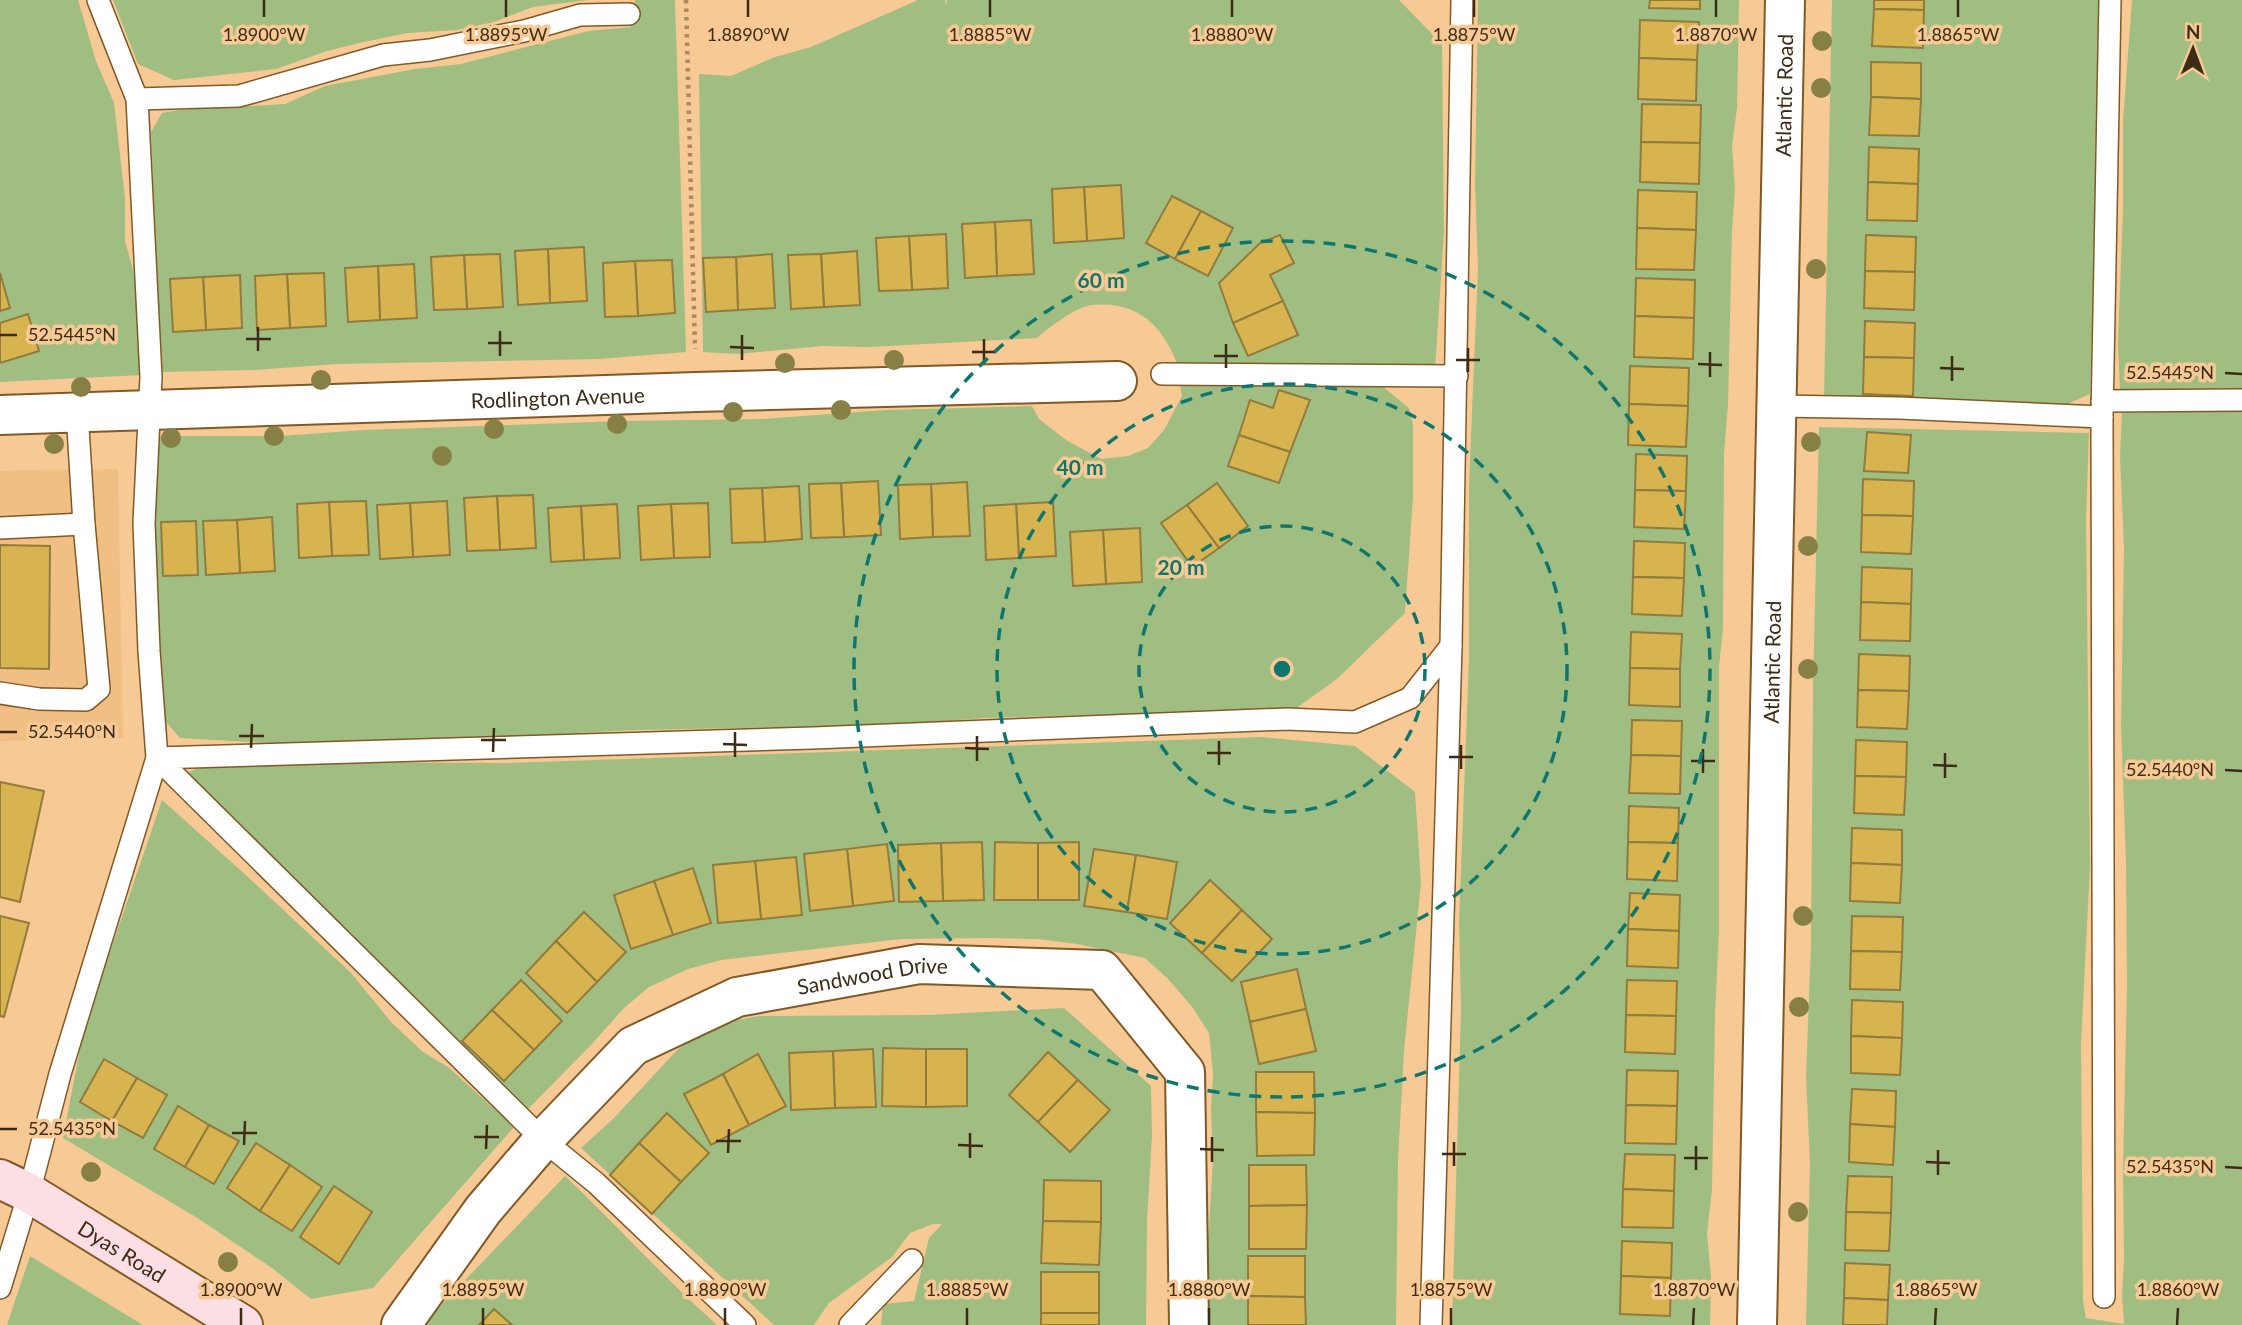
<svg xmlns="http://www.w3.org/2000/svg" width="2242" height="1325" viewBox="0 0 2242 1325" font-family="Lato,sans-serif">
	<rect width="100%" height="100%" fill="#f7c995"/>
	<polygon fill="#f1be84" points="118,469 123,738 0,741 0,471"/>
	<g fill="#a1be82">
		<polygon points="0,0 78,0 96,61 114,103 125,199 125,241 135,277 142,375 0,382"/>
		<polygon points="113,0 588,0 533,7 494,22 457,30 407,33 359,43 327,51 276,69 174,80 138,64"/>
		<polygon points="635,0 675,0 686,352 599,359 338,364 254,370 161,372 151,132 162,113 179,110 285,104 325,86 415,69 461,64 588,31 631,27"/>
		<path d="M918,0h27l1,6 1,-6h452l43,44 2,187 -9,139 -256,-1c-14,-41 -40,-69 -87,-64 -15,1 -44,23 -55,33l-167,9 -48,-1 -85,8 -34,-2 -4,-278 32,2 44,-19 36,-10z"/>
		<polygon points="1478,0 1739,0 1737,108 1732,146 1735,190 1732,231 1728,404 1724,453 1723,627 1719,667 1719,931 1715,1015 1712,1190 1707,1234 1711,1277 1710,1325 1452,1325 1461,1009 1459,923 1469,658 1469,484 1478,268 1475,185"/>
		<polygon points="1832,0 2102,0 2095,149 2096,190 2090,394 2061,407 1824,398"/>
		<polygon points="2132,0 2242,0 2242,388 2120,391 2118,344 2123,208 2123,121"/>
		<polygon points="1180,385 1381,385 1409,408 1413,425 1413,497 1405,613 1337,679 1295,709 983,718 899,725 635,730 505,737 287,744 180,738 166,722 156,669 152,436 280,436 364,430 623,421 761,419 886,410 1032,406 1039,419 1066,440 1101,459 1128,456 1148,448 1164,430 1182,396"/>
		<polygon points="2242,411 2242,1325 1806,1325 1810,1164 1806,1077 1811,944 1813,689 1819,427 2089,433 2086,519 2090,866 2081,1043 2083,1300 2086,1318 2124,1324 2122,1296 2124,1259 2123,1167 2127,986 2126,861 2121,727 2124,548 2120,457 2122,413"/>
		<polygon points="1261,737 1355,746 1415,792 1421,883 1404,1051 1398,1160 1396,1325 1206,1325 1205,1296 1213,1159 1211,1111 1213,1074 1209,1033 1193,1008 1169,980 1145,958 1077,944 1038,939 989,938 901,939 721,960 688,969 649,987 624,1008 591,1045 528,1109 187,773 203,766 250,762 508,763"/>
		<polygon points="162,800 247,876 351,973 392,1023 423,1052 448,1067 514,1127 373,1288 311,1299 272,1268 199,1219 63,1138 84,1028"/>
		<polygon points="1064,1008 1151,1086 1152,1136 1147,1220 1146,1325 881,1325 883,1304 914,1301 929,1238 942,1224 933,1224 910,1233 892,1257 829,1303 814,1325 774,1325 581,1148 614,1118 678,1049 706,1030 730,1021 759,1016 928,1015"/>
		<path d="M565,1176c52,49 99,102 152,149h-295z"/>
		<polygon points="30,1256 143,1325 7,1325"/>
	</g>
	<g fill="#d8b451" stroke="#917b3e" stroke-width="2">
		<polygon points="1650,0 1700,0 1700,9 1649,8"/>
		<polygon points="1874,0 1924,0 1924,10 1874,9"/>
		<polygon points="1874,9 1924,10 1923,48 1872,46"/>
		<polygon points="1640,20 1699,22 1697,60 1639,58"/>
		<polygon points="1639,58 1697,60 1696,101 1638,99"/>
		<polygon points="1871,62 1921,63 1921,99 1871,97"/>
		<polygon points="1871,97 1921,99 1919,136 1869,135"/>
		<polygon points="1642,104 1701,105 1700,143 1641,142"/>
		<polygon points="1641,142 1700,143 1699,184 1640,182"/>
		<polygon points="1869,147 1919,149 1918,184 1868,182"/>
		<polygon points="1868,182 1918,184 1917,221 1867,220"/>
		<polygon points="1121,185 1124,238 1087,241 1084,187"/>
		<polygon points="1084,187 1087,241 1054,243 1052,189"/>
		<polygon points="1638,190 1697,192 1696,230 1637,228"/>
		<polygon points="1172,196 1201,211 1175,259 1146,243"/>
		<polygon points="1201,211 1233,228 1208,276 1175,259"/>
		<polygon points="1031,220 1034,274 997,276 995,222"/>
		<polygon points="995,222 997,276 965,278 962,224"/>
		<polygon points="1637,228 1696,230 1694,270 1636,269"/>
		<polygon points="946,234 948,288 912,290 909,236"/>
		<polygon points="1280,235 1294,263 1270,275 1283,301 1233,323 1219,283 1260,243"/>
		<polygon points="1866,235 1916,237 1915,272 1865,271"/>
		<polygon points="909,236 912,290 879,291 876,238"/>
		<polygon points="584,247 587,301 550,303 548,249"/>
		<polygon points="548,249 550,303 518,305 515,251"/>
		<polygon points="857,251 860,305 824,307 821,254"/>
		<polygon points="500,254 503,307 467,309 464,255"/>
		<polygon points="772,254 775,308 738,310 736,257"/>
		<polygon points="821,254 824,307 791,309 788,255"/>
		<polygon points="464,255 467,309 434,310 431,257"/>
		<polygon points="736,257 738,310 706,312 703,258"/>
		<polygon points="672,260 675,313 638,316 635,261"/>
		<polygon points="635,261 638,316 605,317 603,263"/>
		<polygon points="414,264 417,318 380,320 378,266"/>
		<polygon points="378,266 380,320 348,322 345,268"/>
		<polygon points="1865,271 1915,272 1914,310 1864,308"/>
		<polygon points="0,273 10,308 0,311"/>
		<polygon points="324,273 326,326 290,328 287,274"/>
		<polygon points="287,274 290,328 257,330 255,276"/>
		<polygon points="240,275 242,328 206,330 203,277"/>
		<polygon points="203,277 206,330 173,332 170,279"/>
		<polygon points="1636,278 1695,280 1694,318 1635,316"/>
		<polygon points="1283,301 1298,335 1248,356 1233,323"/>
		<polygon points="28,314 39,351 0,363 0,323"/>
		<polygon points="1635,316 1694,318 1693,359 1634,357"/>
		<polygon points="1865,321 1915,323 1914,358 1864,357"/>
		<polygon points="1864,357 1914,358 1913,396 1863,394"/>
		<polygon points="1630,366 1689,368 1688,406 1629,404"/>
		<polygon points="1279,390 1310,400 1290,452 1239,435 1250,400 1273,408"/>
		<polygon points="1629,404 1688,406 1686,447 1628,445"/>
		<polygon points="1867,432 1911,435 1908,473 1864,471"/>
		<polygon points="1239,435 1290,452 1279,483 1228,466"/>
		<polygon points="1636,454 1687,456 1686,491 1635,490"/>
		<polygon points="1863,479 1914,481 1913,516 1862,515"/>
		<polygon points="878,481 881,535 844,537 841,483"/>
		<polygon points="967,482 970,536 933,537 931,484"/>
		<polygon points="841,483 844,537 811,538 809,484"/>
		<polygon points="1217,483 1248,526 1219,548 1187,505"/>
		<polygon points="931,484 933,537 900,539 898,485"/>
		<polygon points="799,486 802,539 765,542 762,488"/>
		<polygon points="762,488 765,542 732,543 730,489"/>
		<polygon points="1635,490 1686,491 1684,529 1634,527"/>
		<polygon points="533,495 536,548 500,550 497,496"/>
		<polygon points="497,496 500,550 467,551 464,498"/>
		<polygon points="366,501 369,555 332,556 329,502"/>
		<polygon points="447,501 450,555 413,557 410,503"/>
		<polygon points="329,502 332,556 299,558 297,504"/>
		<polygon points="1053,502 1056,556 1019,558 1016,504"/>
		<polygon points="410,503 413,557 380,559 377,505"/>
		<polygon points="708,503 710,557 674,558 671,504"/>
		<polygon points="617,504 620,558 584,560 581,506"/>
		<polygon points="671,504 674,558 641,560 638,506"/>
		<polygon points="1016,504 1019,558 986,560 984,506"/>
		<polygon points="1187,505 1219,548 1192,567 1161,523"/>
		<polygon points="581,506 584,560 551,562 548,508"/>
		<polygon points="1862,515 1913,516 1911,554 1861,552"/>
		<polygon points="272,517 275,571 240,573 237,520"/>
		<polygon points="237,520 240,573 206,575 203,521"/>
		<polygon points="196,521 198,575 163,576 161,522"/>
		<polygon points="1140,528 1142,582 1106,584 1103,530"/>
		<polygon points="1103,530 1106,584 1073,586 1070,532"/>
		<polygon points="1634,541 1685,543 1684,578 1633,577"/>
		<polygon points="0,545 50,546 49,669 0,668"/>
		<polygon points="1862,567 1912,569 1911,604 1861,602"/>
		<polygon points="1633,577 1684,578 1682,616 1632,614"/>
		<polygon points="1861,602 1911,604 1910,641 1860,640"/>
		<polygon points="1631,632 1682,634 1680,669 1630,668"/>
		<polygon points="1859,654 1910,656 1909,691 1858,690"/>
		<polygon points="1630,668 1680,669 1680,707 1629,705"/>
		<polygon points="1858,690 1909,691 1907,729 1857,727"/>
		<polygon points="1632,720 1682,721 1681,756 1631,755"/>
		<polygon points="1856,740 1907,742 1906,777 1855,776"/>
		<polygon points="1631,755 1681,756 1680,794 1629,793"/>
		<polygon points="1855,776 1906,777 1904,815 1854,813"/>
		<polygon points="0,782 44,791 20,902 0,897"/>
		<polygon points="1629,806 1679,808 1678,843 1628,842"/>
		<polygon points="1852,828 1902,830 1902,865 1851,863"/>
		<polygon points="982,842 984,900 943,901 941,843"/>
		<polygon points="995,842 1038,843 1038,900 994,900"/>
		<polygon points="1079,842 1079,900 1038,900 1038,843"/>
		<polygon points="1628,842 1678,843 1677,881 1627,879"/>
		<polygon points="941,843 943,901 899,902 898,845"/>
		<polygon points="887,844 894,901 853,906 847,849"/>
		<polygon points="847,849 853,906 810,911 804,854"/>
		<polygon points="1094,849 1136,855 1127,912 1084,906"/>
		<polygon points="1136,855 1177,862 1167,919 1127,912"/>
		<polygon points="796,857 802,915 761,919 755,861"/>
		<polygon points="755,861 761,919 718,923 713,865"/>
		<polygon points="1851,863 1902,865 1900,903 1850,901"/>
		<polygon points="693,868 711,923 673,935 654,881"/>
		<polygon points="1210,880 1242,910 1202,953 1170,923"/>
		<polygon points="654,881 673,935 631,949 614,895"/>
		<polygon points="1630,893 1680,895 1679,931 1628,929"/>
		<polygon points="1242,910 1272,939 1232,981 1202,953"/>
		<polygon points="584,912 626,952 597,982 556,941"/>
		<polygon points="0,916 29,923 4,1017 0,1016"/>
		<polygon points="1852,916 1903,917 1902,952 1851,951"/>
		<polygon points="1628,929 1679,931 1678,968 1627,966"/>
		<polygon points="556,941 597,982 567,1013 526,973"/>
		<polygon points="1851,951 1902,952 1900,990 1850,989"/>
		<polygon points="1297,969 1306,1009 1250,1022 1241,982"/>
		<polygon points="521,980 562,1021 534,1050 492,1010"/>
		<polygon points="1627,980 1677,981 1676,1016 1626,1015"/>
		<polygon points="1852,1000 1903,1002 1902,1038 1851,1036"/>
		<polygon points="1306,1009 1316,1051 1259,1064 1250,1022"/>
		<polygon points="492,1010 534,1050 504,1081 462,1041"/>
		<polygon points="1626,1015 1676,1016 1675,1054 1625,1052"/>
		<polygon points="1851,1036 1902,1038 1900,1075 1851,1073"/>
		<polygon points="883,1048 926,1049 926,1107 882,1106"/>
		<polygon points="873,1049 876,1107 835,1108 833,1051"/>
		<polygon points="926,1049 967,1049 967,1106 926,1107"/>
		<polygon points="833,1051 835,1108 791,1110 789,1053"/>
		<polygon points="1048,1052 1078,1080 1038,1122 1009,1095"/>
		<polygon points="758,1054 786,1106 749,1125 723,1074"/>
		<polygon points="104,1059 137,1078 112,1121 80,1102"/>
		<polygon points="1627,1070 1678,1071 1677,1106 1626,1105"/>
		<polygon points="1256,1072 1314,1072 1315,1113 1256,1112"/>
		<polygon points="723,1074 749,1125 711,1145 684,1094"/>
		<polygon points="137,1078 167,1095 143,1138 112,1121"/>
		<polygon points="1078,1080 1110,1110 1070,1152 1038,1122"/>
		<polygon points="1852,1089 1896,1091 1895,1127 1850,1124"/>
		<polygon points="1626,1105 1677,1106 1676,1144 1625,1143"/>
		<polygon points="178,1106 209,1125 185,1167 154,1149"/>
		<polygon points="1256,1112 1315,1113 1314,1155 1257,1156"/>
		<polygon points="667,1113 709,1153 681,1182 639,1143"/>
		<polygon points="1850,1124 1895,1127 1893,1165 1849,1162"/>
		<polygon points="209,1125 239,1141 214,1184 185,1167"/>
		<polygon points="256,1143 290,1165 260,1211 227,1188"/>
		<polygon points="639,1143 681,1182 652,1214 610,1175"/>
		<polygon points="1625,1154 1675,1155 1674,1191 1623,1189"/>
		<polygon points="290,1165 322,1187 292,1231 260,1211"/>
		<polygon points="1249,1165 1306,1165 1307,1205 1249,1206"/>
		<polygon points="1848,1176 1892,1177 1891,1213 1846,1212"/>
		<polygon points="1044,1180 1101,1181 1101,1222 1043,1221"/>
		<polygon points="334,1186 372,1212 339,1264 300,1237"/>
		<polygon points="1623,1189 1674,1191 1673,1228 1622,1227"/>
		<polygon points="1307,1205 1306,1249 1249,1249 1249,1206"/>
		<polygon points="1846,1212 1891,1213 1889,1251 1845,1250"/>
		<polygon points="1043,1221 1101,1222 1099,1265 1041,1263"/>
		<polygon points="1622,1241 1672,1243 1671,1278 1621,1276"/>
		<polygon points="1248,1256 1305,1256 1305,1297 1248,1296"/>
		<polygon points="1845,1263 1890,1265 1888,1300 1844,1298"/>
		<rect x="1041" y="1272" width="58" height="41"/>
		<polygon points="1621,1276 1671,1278 1670,1316 1620,1314"/>
		<polygon points="1248,1296 1305,1297 1306,1325 1248,1325"/>
		<polygon points="1844,1298 1888,1300 1887,1325 1843,1325"/>
		<polygon points="494,1309 512,1325 479,1325"/>
		<rect x="1041" y="1313" width="58" height="12"/>
	</g>
	<g fill="none" stroke-linecap="round" stroke-linejoin="round">
		<defs>
			<g id="lane">
				<polyline points="137,99 239,96 383,55 430,50 524,31 580,15 629,14"/>
				<polyline points="1162,374 1457,376"/>
				<polyline points="2102,401 2242,400"/>
				<polyline points="1775,406 1899,408 2102,417 2104,1297"/>
				<polyline points="2102,417 2110,0"/>
				<polyline points="0,528 84,524"/>
				<polyline points="0,693 39,699 86,700 99,689 84,524 77,412"/>
				<polyline points="0,1288 29,1193 60,1074 157,758 149,651 144,523 151,377 137,99 98,0"/>
				<polyline points="745,1325 596,1183 543,1140 157,758 813,738 1287,719 1355,722 1410,698 1451,646"/>
				<polyline points="850,1325 912,1260"/>
				<polyline points="1431,1325 1451,646 1462,0"/>
			</g>
			<g id="street">
				<path id="s1" d="M0,415l696,-23 421,-11"/>
				<path id="s2" d="M401,1325l82,-115 60,-70 90,-94 104,-49 182,-33 183,6 83,102 4,253"/>
				<path id="s3" d="M1757,1325l28,-1325"/>
			</g>
			<g id="secondary">
				<path id="s4" d="M0,1179l29,14 214,132"/>
			</g>
		</defs>
		<use href="#lane" stroke="#815926" stroke-width="24"/>
		<use href="#street" stroke="#815926" stroke-width="42"/>
		<use href="#secondary" stroke="#815926" stroke-width="42"/>
		<polyline stroke="#ac8962" stroke-width="4.5" stroke-dasharray="3.5 5" stroke-linecap="butt" points="686,0 695,349"/>
		<use href="#lane" stroke="#fff" stroke-width="21"/>
		<use href="#street" stroke="#fff" stroke-width="38"/>
		<use href="#secondary" stroke="#fcdfe4" stroke-width="38"/>
	</g>
	<g fill="#878045">
		<circle cx="1822" cy="41" r="10"/>
		<circle cx="1821" cy="88" r="10"/>
		<circle cx="1816" cy="269" r="10"/>
		<circle cx="894" cy="360" r="10"/>
		<circle cx="785" cy="363" r="10"/>
		<circle cx="321" cy="380" r="10"/>
		<circle cx="81" cy="387" r="10"/>
		<circle cx="841" cy="410" r="10"/>
		<circle cx="733" cy="412" r="10"/>
		<circle cx="617" cy="424" r="10"/>
		<circle cx="494" cy="429" r="10"/>
		<circle cx="274" cy="436" r="10"/>
		<circle cx="171" cy="438" r="10"/>
		<circle cx="1811" cy="442" r="10"/>
		<circle cx="54" cy="444" r="10"/>
		<circle cx="442" cy="456" r="10"/>
		<circle cx="1808" cy="546" r="10"/>
		<circle cx="1808" cy="669" r="10"/>
		<circle cx="1803" cy="916" r="10"/>
		<circle cx="1799" cy="1007" r="10"/>
		<circle cx="91" cy="1172" r="10"/>
		<circle cx="1798" cy="1212" r="10"/>
		<circle cx="228" cy="1262" r="10"/>
	</g>
	<path fill="none" stroke="#3d2b16" stroke-width="2.5" d="M264,17v-17M506,17v-17M748,17v-17M990,17v-17M1232,17v-17M1474,17v-17M1716,17v-17M1958,17v-17M0,335h17M246,339h25M488,343h24M730,347l24,1M258,351v-24M972,352h24M500,356v-25M1214,356h24M742,360v-25M1456,360h24M984,364v-25M1698,364l24,1M1226,368v-24M1940,368l24,1M1468,372v-24M2225,373l17,1M1710,377v-25M1952,381v-25M0,732h17M239,736h25M481,740h25M723,744l24,1M251,748l1,-24M965,748l24,1M493,752l1,-24M1207,753h24M735,757v-25M1449,757h24M977,761v-25M1691,761h24M1219,765v-24M1933,765l24,1M1461,769v-24M2225,770l17,1M1703,773v-24M1945,778v-25M0,1129h17M232,1133h25M474,1137h25M716,1141h25M244,1145l1,-24M958,1145l25,1M486,1149l1,-24M1200,1149l24,1M728,1153l1,-24M1442,1154h24M970,1158v-25M1684,1158h24M1212,1162v-25M1926,1162l24,1M1454,1166v-24M2225,1167l17,1M1696,1170v-24M1938,1175v-25M241,1325v-17M483,1325v-17M725,1325v-17M967,1325v-17M1209,1325v-17M1451,1325v-17M1693,1325l1,-17M1935,1325l1,-17M2177,1325l1,-17"/>
	<g fill="none" stroke="#0f766e" stroke-width="3.5" stroke-dasharray="12 9">
		<circle cx="1282" cy="669" r="143"/>
		<circle cx="1282" cy="669" r="285"/>
		<circle cx="1282" cy="669" r="428"/>
	</g>
	<g text-anchor="middle" dominant-baseline="central" stroke-width="7" stroke-linejoin="round" paint-order="stroke">
		<g font-size="21" fill="#3d2b16" stroke="#f7c995">
			<text stroke="none"><textPath href="#s3" startOffset="1230">Atlantic Road</textPath></text>
			<text stroke="none"><textPath href="#s1" startOffset="558">Rodlington Avenue</textPath></text>
			<text stroke="none"><textPath href="#s3" startOffset="663">Atlantic Road</textPath></text>
			<text stroke="none"><textPath href="#s2" startOffset="616">Sandwood Drive</textPath></text>
			<text stroke="none"><textPath href="#s4" startOffset="142">Dyas Road</textPath></text>
		</g>
	</g>
	<g font-size="18" text-anchor="middle" fill="#3d2b16" stroke="#f7c995" stroke-width="7" stroke-linejoin="round" paint-order="stroke">
		<text x="264" y="41">1.8900°W</text>
		<text x="506" y="41">1.8895°W</text>
		<text x="748" y="41">1.8890°W</text>
		<text x="990" y="41">1.8885°W</text>
		<text x="1232" y="41">1.8880°W</text>
		<text x="1474" y="41">1.8875°W</text>
		<text x="1716" y="41">1.8870°W</text>
		<text x="1958" y="41">1.8865°W</text>
		<text x="72" y="341">52.5445°N</text>
		<text x="2170" y="379">52.5445°N</text>
		<text x="72" y="738">52.5440°N</text>
		<text x="2170" y="776">52.5440°N</text>
		<text x="72" y="1135">52.5435°N</text>
		<text x="2170" y="1173">52.5435°N</text>
		<text x="241" y="1296">1.8900°W</text>
		<text x="483" y="1296">1.8895°W</text>
		<text x="725" y="1296">1.8890°W</text>
		<text x="967" y="1296">1.8885°W</text>
		<text x="1209" y="1296">1.8880°W</text>
		<text x="1451" y="1296">1.8875°W</text>
		<text x="1694" y="1296">1.8870°W</text>
		<text x="1936" y="1296">1.8865°W</text>
		<text x="2178" y="1296">1.8860°W</text>
	</g>
	<circle cx="1282" cy="669" r="10" fill="#0f766e" stroke="#f7c995" stroke-width="3.5"/>
	<g font-size="21" text-anchor="middle" font-weight="bold" fill="#0f766e" stroke="#f7c995" stroke-width="7" stroke-linejoin="round" paint-order="stroke">
		<text x="1101" y="288">60 m</text>
		<text x="1080" y="475">40 m</text>
		<text x="1181" y="575">20 m</text>
	</g>
	<g transform="translate(2193 49) rotate(1)" stroke="#f7c995" stroke-width="5" paint-order="stroke">
	<path d="M0-5L12 26L0 18L-12 26Z" fill="#3d2b16"/>
	<text y="-10" font-size="19" font-weight="bold" text-anchor="middle" fill="#3d2b16">N</text>
	</g>
</svg>
